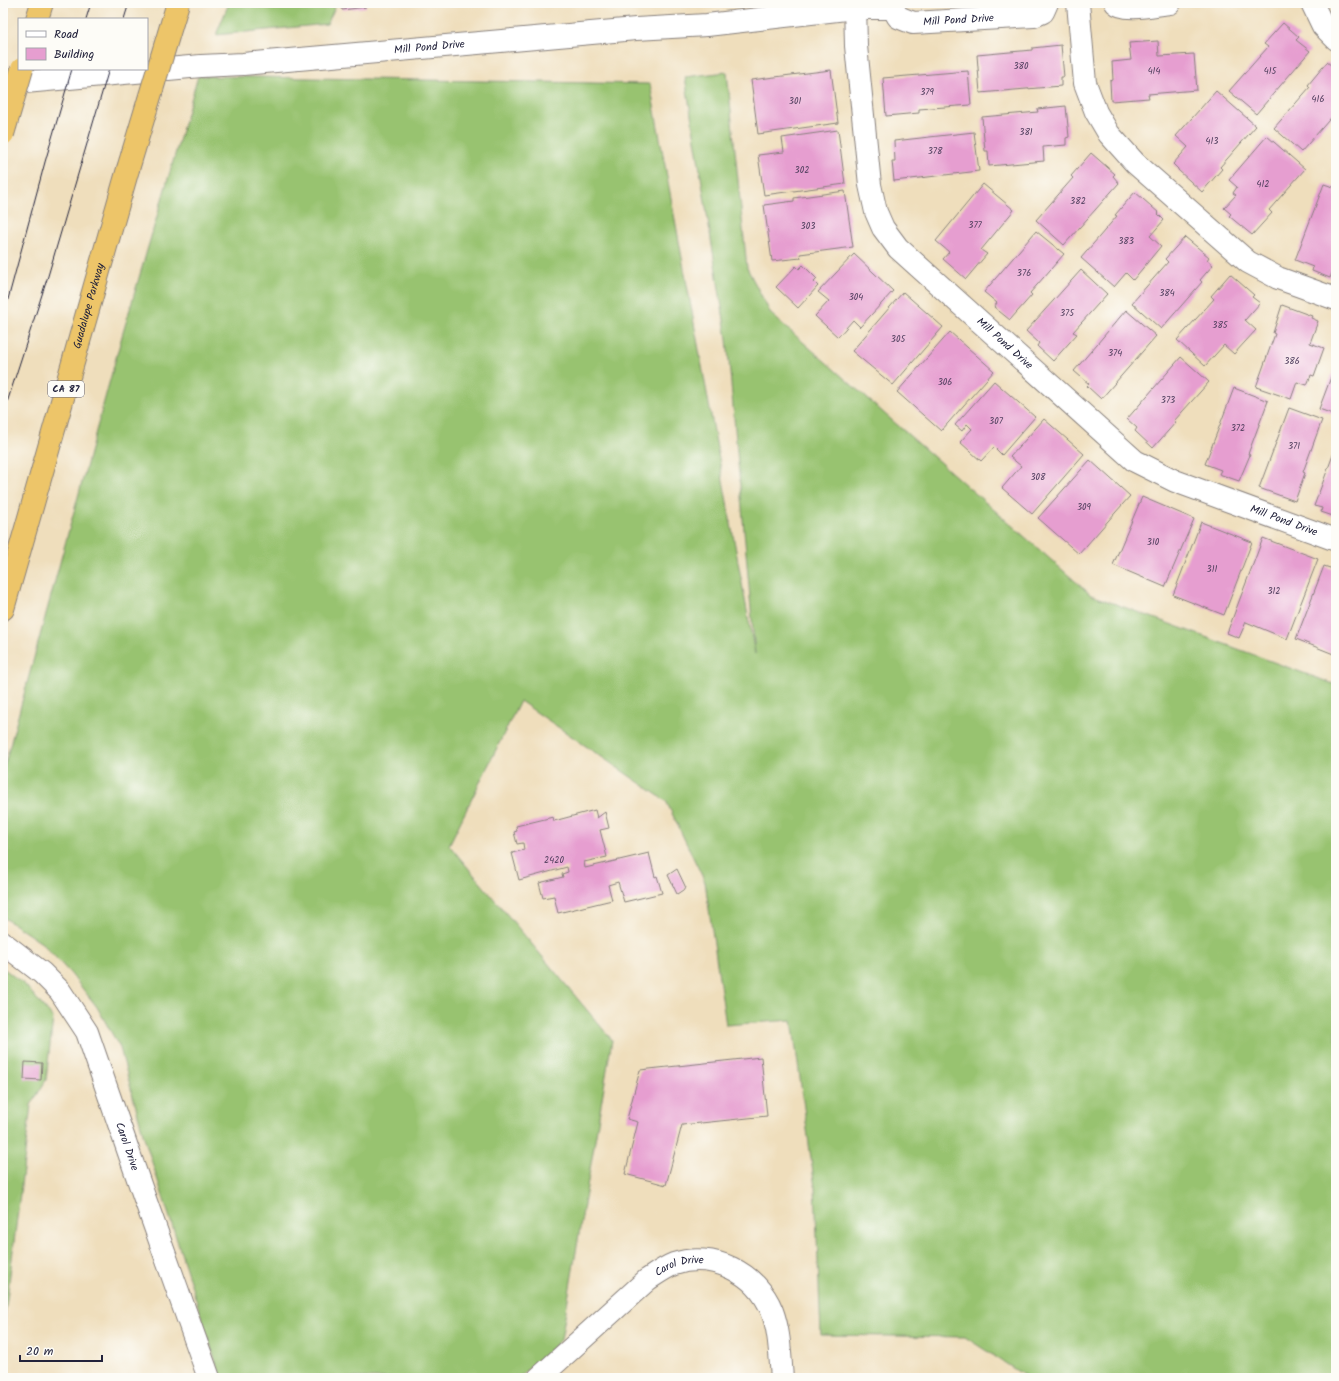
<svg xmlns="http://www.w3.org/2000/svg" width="1339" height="1381" viewBox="0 0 1339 1381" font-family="Kalam,sans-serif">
	<rect width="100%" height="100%" fill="#fdfcf7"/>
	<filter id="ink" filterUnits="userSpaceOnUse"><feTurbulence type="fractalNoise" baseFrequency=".025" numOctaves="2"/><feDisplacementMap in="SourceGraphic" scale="8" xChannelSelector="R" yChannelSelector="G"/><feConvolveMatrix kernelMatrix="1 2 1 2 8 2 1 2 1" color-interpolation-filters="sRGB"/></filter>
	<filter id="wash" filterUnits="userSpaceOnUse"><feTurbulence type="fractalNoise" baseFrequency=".012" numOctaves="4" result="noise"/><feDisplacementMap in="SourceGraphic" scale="16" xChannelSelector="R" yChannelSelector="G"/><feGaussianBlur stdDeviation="0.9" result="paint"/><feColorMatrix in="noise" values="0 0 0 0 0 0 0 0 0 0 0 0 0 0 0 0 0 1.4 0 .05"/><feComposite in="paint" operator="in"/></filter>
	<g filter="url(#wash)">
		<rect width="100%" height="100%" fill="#efdebc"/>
		<g fill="#98c370" stroke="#5d7256">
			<polygon points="229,3 337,3 327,24 216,35"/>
			<polygon points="727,72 747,268 771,314 1091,595 1336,685 1336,1378 1028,1378 965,1337 821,1335 815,1188 792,1020 726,1025 705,882 666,801 520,701 449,845 612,1040 561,1340 518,1378 221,1378 144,1137 120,1048 97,1007 71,974 43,944 3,917 3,771 122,336 198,76 650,84 755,654 727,339 685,77"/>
			<polygon points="3,968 25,985 53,1018 46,1080 31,1105 3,1331"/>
		</g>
		<g id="blocks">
			<g fill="#e69ed0">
				<polygon points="341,3 366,3 366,7 342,10"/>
				<polygon points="1283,23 1299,37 1296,40 1310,51 1256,114 1229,91 1268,47 1264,44"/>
				<polygon points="1158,41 1159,56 1194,54 1197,90 1148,94 1149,98 1111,101 1110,81 1113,80 1112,62 1131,60 1129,43"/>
				<polygon points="1061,45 1064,77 1061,77 1061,86 980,93 977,55 1032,50 1032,48"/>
				<polygon points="1327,62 1336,69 1336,112 1301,152 1274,128 1310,87 1308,85"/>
				<polygon points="831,70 838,123 758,134 751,80"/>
				<polygon points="968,71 971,105 919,109 919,113 886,116 883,78"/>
				<polygon points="1216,91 1256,126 1220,167 1222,169 1202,192 1178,170 1178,169 1173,164 1188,147 1176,136"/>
				<polygon points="1066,106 1069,137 1066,138 1066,145 1043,147 1044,161 989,166 988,151 985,151 982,117 1038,112 1037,109"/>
				<polygon points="838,130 845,184 764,195 758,155 784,152 782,138"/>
				<polygon points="974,132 979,171 894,181 892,161 895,161 894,141"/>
				<polygon points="1267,136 1305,169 1269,210 1272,213 1252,235 1229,216 1231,214 1224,208 1236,195 1233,193 1237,187 1229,180"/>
				<polygon points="1091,153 1115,174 1113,176 1119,183 1064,245 1036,220 1073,178 1071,176"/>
				<polygon points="983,184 1014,210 981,250 987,254 966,279 943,259 949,252 936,241"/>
				<polygon points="1324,184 1336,188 1336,263 1330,278 1312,271 1313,267 1295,260"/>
				<polygon points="845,191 853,247 800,254 801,258 772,261 764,205 794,201 794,198"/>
				<polygon points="1135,192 1159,213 1158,214 1164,220 1150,236 1161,246 1133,280 1126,273 1114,287 1081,258 1117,216 1115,215"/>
				<polygon points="1036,231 1064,254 1030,293 1032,295 1010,320 994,307 997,303 984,292"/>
				<polygon points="1185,237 1209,257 1207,260 1213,265 1200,280 1202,282 1161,329 1132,303 1168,262 1165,259"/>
				<polygon points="854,254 893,291 860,327 853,320 838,337 815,316 829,301 818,292"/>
				<polygon points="803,265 817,279 814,282 818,286 798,308 776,287 796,266 799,269"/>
				<polygon points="1081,270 1107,294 1073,332 1077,334 1053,361 1037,346 1039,343 1026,331"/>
				<polygon points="1230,274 1254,295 1252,297 1260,303 1245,320 1256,330 1234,354 1224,345 1205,366 1177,340 1214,299 1211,296"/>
				<polygon points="903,292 943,327 893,385 852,351"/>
				<polygon points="1282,305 1312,316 1311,318 1318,321 1310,343 1324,348 1314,376 1311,375 1307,385 1297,382 1291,399 1256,387 1275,334 1273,333"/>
				<polygon points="1126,310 1156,336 1101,399 1087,386 1089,384 1074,371"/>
				<polygon points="950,332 994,371 941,431 897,392"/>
				<polygon points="1181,357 1209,382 1174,421 1176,422 1153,448 1135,431 1137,428 1127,419"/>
				<polygon points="1336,364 1336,415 1319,409"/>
				<polygon points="994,381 1035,417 1002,455 994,447 981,461 960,442 972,429 967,424 962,431 955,425"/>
				<polygon points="1234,388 1268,401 1248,454 1250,455 1239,481 1219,474 1221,470 1205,464"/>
				<polygon points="1289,408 1322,420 1303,472 1305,473 1295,501 1259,488"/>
				<polygon points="1044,419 1084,454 1032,514 1002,488 1021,466 1010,457"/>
				<polygon points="1336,447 1336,517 1321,512 1322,508 1314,506"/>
				<polygon points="1090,460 1130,496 1079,554 1038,518"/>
				<polygon points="1142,497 1194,519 1165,587 1113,565"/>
				<polygon points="1201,522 1252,542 1224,615 1173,595"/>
				<polygon points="1263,538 1318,559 1287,639 1246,622 1239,638 1227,633"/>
				<polygon points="1324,566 1336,570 1336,655 1296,639"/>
				<polygon points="595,810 597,818 605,812 609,828 600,830 607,857 584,862 585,868 649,853 655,877 657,876 662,893 624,902 618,882 608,885 612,900 558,913 554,896 543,898 539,883 563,877 562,874 568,872 567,867 519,880 512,853 524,850 523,843 517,844 514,832 517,831 516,826 553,817 554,821"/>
				<polygon points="677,869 686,888 677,894 668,875"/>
				<polygon points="761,1057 767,1116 682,1125 666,1185 625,1174 638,1122 627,1119 640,1070"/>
				<polygon points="25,1062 42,1063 41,1080 24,1079"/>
			</g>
		</g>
	</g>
	<g filter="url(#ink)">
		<use href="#blocks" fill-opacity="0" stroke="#88807c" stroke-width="1"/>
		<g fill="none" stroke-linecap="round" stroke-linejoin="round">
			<defs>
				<g id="minor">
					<path id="s1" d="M855,3l1,43 14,139 6,27 7,16 15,20 237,213 40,20 161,59"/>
					<polyline points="1078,3 1085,83 1096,112 1109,134 1135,163 1248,262 1278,278 1336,299"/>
					<path d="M1116,3c9,9 41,1 54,0"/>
					<polyline points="1312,3 1323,26 1336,39"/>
					<path id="s2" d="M893,8l5,9 15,6 121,-7 9,-4 4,-9"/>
					<path id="s3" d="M3,84l198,-18 42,-2 393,-35 71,-4 148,-17h38"/>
					<path id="s4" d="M3,943l39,30 18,18 27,41 58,167 64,179"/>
					<path id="s5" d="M539,1378l108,-98c9,-6 17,-12 27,-16 39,-13 83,9 98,47 8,21 8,45 10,67"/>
				</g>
				<g id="motorway">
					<polyline points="37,19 42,3"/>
					<path id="s6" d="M3,609l125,-440"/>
				</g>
			</defs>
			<use href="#minor" stroke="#88807c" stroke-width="24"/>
			<use href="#motorway" stroke="#88807c" stroke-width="24"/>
			<use href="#minor" stroke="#fff" stroke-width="22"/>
			<use href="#motorway" stroke="#edc569" stroke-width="22"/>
			<g stroke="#22223b" stroke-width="1">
				<polyline points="86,19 91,3"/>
				<polyline points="124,19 129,3"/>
				<polyline points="3,318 45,162 72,69"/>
				<polyline points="3,415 48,276 109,69"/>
			</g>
			<defs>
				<g id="motorway-bridge">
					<polyline points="3,134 22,69"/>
					<polyline points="128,169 178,3"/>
				</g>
			</defs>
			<use href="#motorway-bridge" stroke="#88807c" stroke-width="24" stroke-linecap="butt"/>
			<use href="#motorway-bridge" stroke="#edc569" stroke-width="22"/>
		</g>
	</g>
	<g text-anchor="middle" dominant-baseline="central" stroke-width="3" stroke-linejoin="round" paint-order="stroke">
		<g font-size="9" fill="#534160">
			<text x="1021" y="66">380</text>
			<text x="1154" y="71">414</text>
			<text x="1270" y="71">415</text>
			<text x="927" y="92">379</text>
			<text x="1318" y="99">416</text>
			<text x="795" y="101">301</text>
			<text x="1026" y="132">381</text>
			<text x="1212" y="141">413</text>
			<text x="935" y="151">378</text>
			<text x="802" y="170">302</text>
			<text x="1263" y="184">412</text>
			<text x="1078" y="201">382</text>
			<text x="975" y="225">377</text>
			<text x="808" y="226">303</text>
			<text x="1126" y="241">383</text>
			<text x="1024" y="273">376</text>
			<text x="1167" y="293">384</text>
			<text x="856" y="297">304</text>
			<text x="1067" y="313">375</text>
			<text x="1220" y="325">385</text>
			<text x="898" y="339">305</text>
			<text x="1115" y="353">374</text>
			<text x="1292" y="361">386</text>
			<text x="945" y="382">306</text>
			<text x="1168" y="400">373</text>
			<text x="996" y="421">307</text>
			<text x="1238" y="428">372</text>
			<text x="1294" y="446">371</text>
			<text x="1038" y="477">308</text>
			<text x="1084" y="507">309</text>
			<text x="1153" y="542">310</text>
			<text x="1212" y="569">311</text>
			<text x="1274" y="591">312</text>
			<text x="554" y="860">2420</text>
		</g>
		<rect fill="#fdfcf7" stroke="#646373" stroke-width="1" x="48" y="381" width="36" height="16" rx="3"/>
		<g font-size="10" font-weight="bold" fill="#22223b">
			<text x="66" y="389">CA 87</text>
		</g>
		<g font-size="11" fill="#22223b" stroke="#fdfcf7">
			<text stroke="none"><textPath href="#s2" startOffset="72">Mill Pond Drive</textPath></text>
			<text stroke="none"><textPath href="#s3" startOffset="428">Mill Pond Drive</textPath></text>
			<text stroke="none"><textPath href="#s6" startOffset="315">Guadalupe Parkway</textPath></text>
			<text stroke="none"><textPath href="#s1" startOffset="396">Mill Pond Drive</textPath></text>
			<text stroke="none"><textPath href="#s1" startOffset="732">Mill Pond Drive</textPath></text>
			<text stroke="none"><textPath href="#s4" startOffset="245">Carol Drive</textPath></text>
			<text stroke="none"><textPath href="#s5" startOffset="182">Carol Drive</textPath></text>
		</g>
	</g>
	<rect width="1339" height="1381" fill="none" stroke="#fdfcf7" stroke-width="16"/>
	<rect x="18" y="18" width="130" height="52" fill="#fdfcf7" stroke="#a5a5ac"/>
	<rect x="26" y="31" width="20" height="6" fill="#ffffff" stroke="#a5a5ac"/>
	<text x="54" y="38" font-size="12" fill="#22223b">Road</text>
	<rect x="26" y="48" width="20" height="12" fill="#e69ed0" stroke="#a5a5ac"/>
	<text x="54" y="58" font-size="12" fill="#22223b">Building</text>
	<path d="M20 1355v6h82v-6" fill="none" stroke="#22223b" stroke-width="2"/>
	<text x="26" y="1355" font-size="12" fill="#22223b" stroke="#fdfcf7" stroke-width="3" paint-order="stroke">20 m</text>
</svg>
